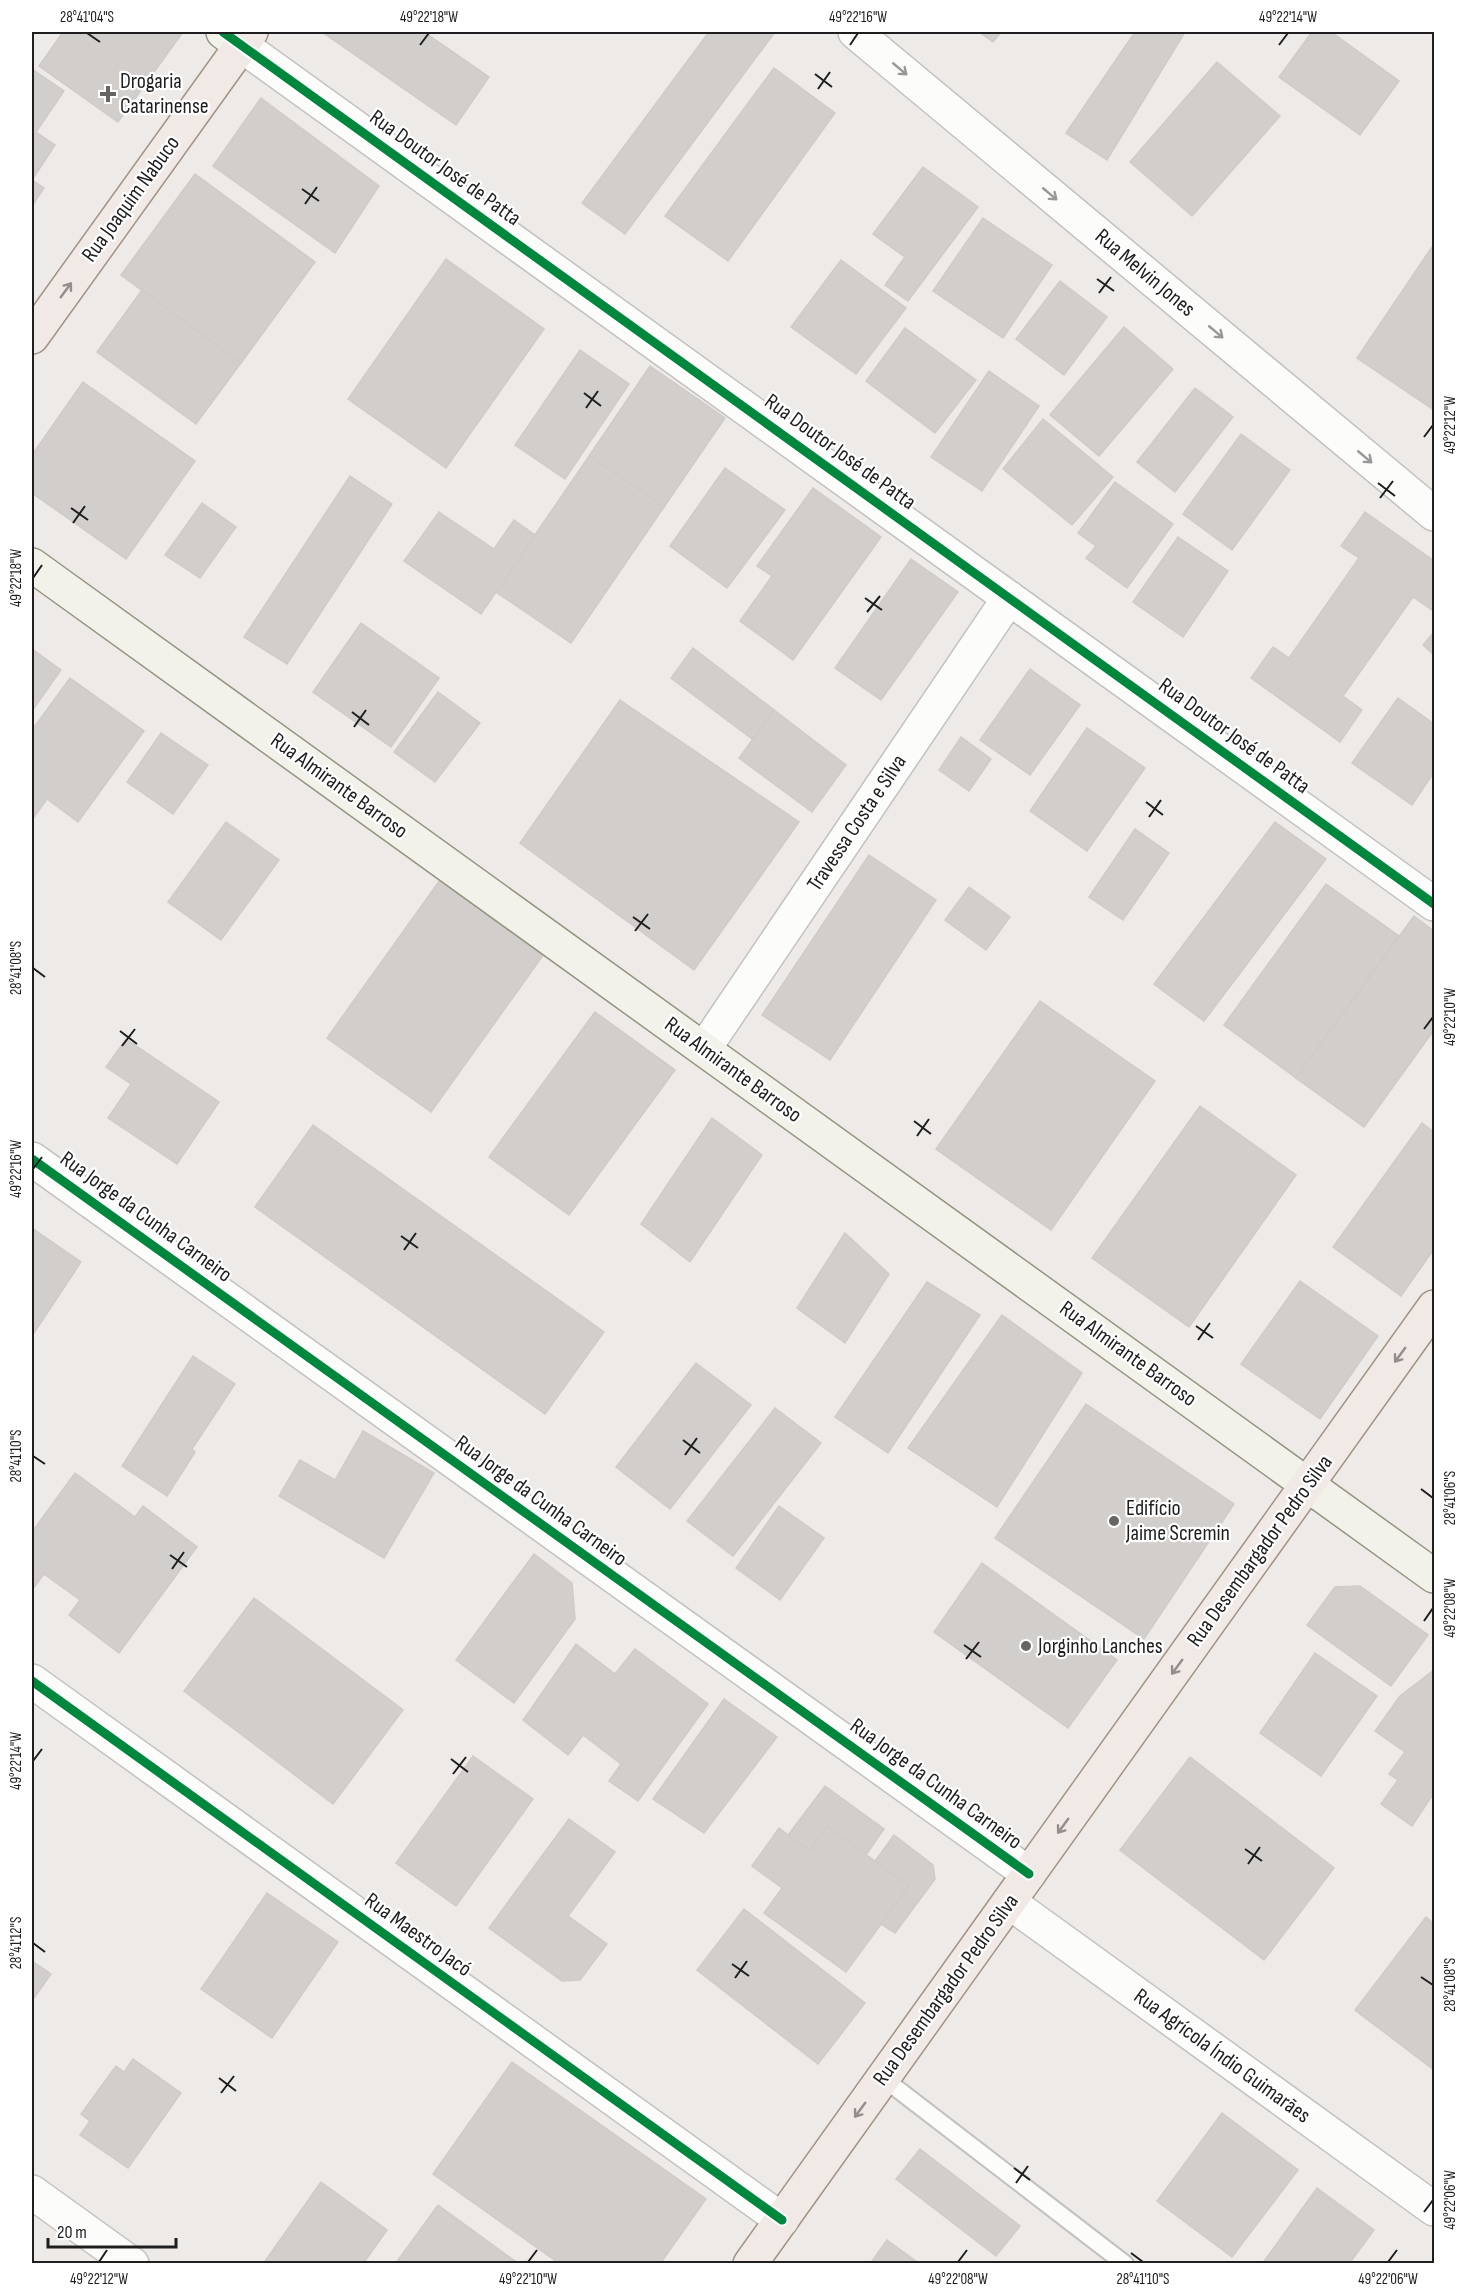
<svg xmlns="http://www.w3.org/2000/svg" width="1466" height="2295" viewBox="0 0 1466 2295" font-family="'Sofia Sans Condensed',sans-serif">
	<rect width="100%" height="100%" fill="#edeae7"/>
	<g fill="#d2cecc" stroke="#d0cbc8" stroke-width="1.5">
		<polygon points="63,32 183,32 118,122 39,66"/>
		<polygon points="322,32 424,32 489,77 456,125"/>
		<polygon points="709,32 775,32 625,234 582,203"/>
		<polygon points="979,32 1001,32 993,42"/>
		<polygon points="1135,32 1185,32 1107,160 1066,133"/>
		<polygon points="1312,32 1331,32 1399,81 1360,135 1279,77"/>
		<polygon points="1217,62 1280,116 1192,216 1130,162"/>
		<polygon points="774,68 835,113 728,261 665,216"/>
		<polygon points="32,69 64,91 36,132 55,145 32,180 44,188 32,206"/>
		<polygon points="261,98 379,186 335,253 213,166"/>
		<polygon points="923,167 978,207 908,301 885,285 905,257 873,234"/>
		<polygon points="195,174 315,262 241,363 121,275"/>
		<polygon points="983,218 1052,265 1003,338 933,291"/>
		<polygon points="1434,244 1434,410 1357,358"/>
		<polygon points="446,259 544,329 446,468 348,399"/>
		<polygon points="841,260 906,308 856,374 791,327"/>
		<polygon points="1060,281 1107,317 1064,375 1016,339"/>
		<polygon points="142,290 241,363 196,424 97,352"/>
		<polygon points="1124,327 1173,369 1099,456 1050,415"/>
		<polygon points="905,328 976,380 935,433 866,381"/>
		<polygon points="580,350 629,384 565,479 515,445"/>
		<polygon points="650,366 725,418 664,507 589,456"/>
		<polygon points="989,371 1039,406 982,491 931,457"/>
		<polygon points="83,382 195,461 126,559 32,493 32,455"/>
		<polygon points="1195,388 1233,417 1175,492 1137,462"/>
		<polygon points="1043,419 1113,477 1072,525 1003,469"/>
		<polygon points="1241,434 1290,470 1232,550 1183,514"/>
		<polygon points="589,456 664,507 571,643 496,592"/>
		<polygon points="725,468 785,510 727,588 670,546"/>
		<polygon points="350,476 392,504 287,664 244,637"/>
		<polygon points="1115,482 1173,524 1127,588 1086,558 1096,546 1078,533"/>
		<polygon points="813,488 881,537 793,660 740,621 772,576 757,566"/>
		<polygon points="202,503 236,527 200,578 165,555"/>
		<polygon points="439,512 494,549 514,520 535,535 481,614 404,561"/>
		<polygon points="1365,512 1434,561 1434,607 1432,610 1413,597 1343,696 1362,710 1340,742 1251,678 1273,647 1289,658 1359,558 1341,546"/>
		<polygon points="1178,537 1228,571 1183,637 1133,602"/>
		<polygon points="911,559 958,592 881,700 835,668"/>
		<polygon points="361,623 439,678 391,747 313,692"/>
		<polygon points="1434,632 1434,655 1423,645"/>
		<polygon points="693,648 774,710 752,739 671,678"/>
		<polygon points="32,649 61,670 32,711"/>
		<polygon points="1030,669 1080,705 1030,775 980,740"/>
		<polygon points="70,678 144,731 78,822 47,799 32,820 32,730"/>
		<polygon points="438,692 480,723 435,782 394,752"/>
		<polygon points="1398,698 1434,724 1434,772 1412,805 1352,763"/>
		<polygon points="620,700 799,822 694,970 520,843"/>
		<polygon points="774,710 846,765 812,812 739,758"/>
		<polygon points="1087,728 1145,768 1087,851 1030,811"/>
		<polygon points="161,733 208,765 173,814 127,782"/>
		<polygon points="961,737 991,759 969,791 939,770"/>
		<polygon points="226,822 279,860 221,940 168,902"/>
		<polygon points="1275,822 1326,859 1204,1021 1154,984"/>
		<polygon points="1135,829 1169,853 1123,920 1089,897"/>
		<polygon points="869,855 936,900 830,1060 762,1015"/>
		<polygon points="440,880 544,954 431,1112 327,1038"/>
		<polygon points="1326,884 1399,936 1296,1078 1224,1025"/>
		<polygon points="969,887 1010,917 986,950 945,920"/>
		<polygon points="1414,916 1434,931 1434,1030 1364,1127 1296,1078"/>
		<polygon points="1040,1001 1155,1081 1051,1230 936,1149"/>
		<polygon points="595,1012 675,1070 569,1215 489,1157"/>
		<polygon points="126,1039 219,1102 177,1164 108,1118 131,1084 106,1067"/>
		<polygon points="1200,1106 1296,1175 1189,1327 1092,1258"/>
		<polygon points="712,1118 762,1155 690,1262 641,1224"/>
		<polygon points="1422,1123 1434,1132 1434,1249 1401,1296 1333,1247"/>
		<polygon points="313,1125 604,1332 545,1414 255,1207"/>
		<polygon points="32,1228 81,1262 32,1336"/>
		<polygon points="845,1233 889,1274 845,1343 797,1308"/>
		<polygon points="1300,1281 1378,1336 1320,1419 1241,1364"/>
		<polygon points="927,1282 980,1315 888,1453 835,1417"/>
		<polygon points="1002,1315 1082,1373 997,1507 908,1448"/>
		<polygon points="193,1356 235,1384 192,1449 195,1452 167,1496 122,1466"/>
		<polygon points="696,1363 751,1405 670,1509 616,1467"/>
		<polygon points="1086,1404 1234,1504 1144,1639 995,1538"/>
		<polygon points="775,1408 821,1443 733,1556 687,1521"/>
		<polygon points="363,1431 434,1473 384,1558 279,1496 300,1460 335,1480"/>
		<polygon points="75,1473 135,1517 143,1506 197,1547 119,1653 69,1615 80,1600 44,1574 32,1590 32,1532"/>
		<polygon points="779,1506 824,1538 780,1600 736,1568"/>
		<polygon points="534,1554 572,1583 575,1619 514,1703 456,1660"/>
		<polygon points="982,1563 1117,1660 1068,1728 934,1632"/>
		<polygon points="1360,1586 1428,1635 1391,1686 1307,1625 1335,1587"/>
		<polygon points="254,1598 403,1710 333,1804 184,1691"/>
		<polygon points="576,1644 615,1674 635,1649 708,1704 638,1801 609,1781 621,1764 583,1735 568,1755 523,1720"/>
		<polygon points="1315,1653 1377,1696 1321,1776 1260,1733"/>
		<polygon points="1434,1670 1434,1793 1412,1826 1381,1804 1398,1780 1389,1774 1405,1752 1375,1731 1400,1696"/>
		<polygon points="724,1699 777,1737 704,1833 653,1799"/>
		<polygon points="473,1756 533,1799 456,1906 396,1863"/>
		<polygon points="1190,1757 1334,1868 1264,1960 1120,1850"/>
		<polygon points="825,1786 884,1829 866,1855 827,1826 810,1851 788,1835"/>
		<polygon points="569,1819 615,1852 568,1916 607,1944 580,1980 562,1981 489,1928"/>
		<polygon points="827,1826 909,1886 846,1972 764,1913 782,1888 752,1866 779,1828 810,1851"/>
		<polygon points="894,1835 933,1865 935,1879 895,1933 881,1924 909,1886 875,1861"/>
		<polygon points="267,1893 338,1942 272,2038 201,1989"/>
		<polygon points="744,1909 865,2003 818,2064 697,1970"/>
		<polygon points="1426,1917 1434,1924 1434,2070 1355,2010"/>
		<polygon points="32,1961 51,1974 32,2001"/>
		<polygon points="133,2059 181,2093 128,2168 80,2135 90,2121 81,2114 116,2066 124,2072"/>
		<polygon points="512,2062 706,2199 660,2264 560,2264 433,2174"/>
		<polygon points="1222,2113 1298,2170 1232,2257 1157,2201"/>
		<polygon points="920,2149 1020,2226 996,2256 896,2179"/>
		<polygon points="321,2182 387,2230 363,2264 263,2264"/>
		<polygon points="1317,2188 1374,2230 1349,2264 1262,2264"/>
		<polygon points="438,2205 519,2264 403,2264 398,2260"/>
		<polygon points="887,2240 920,2264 870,2264"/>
	</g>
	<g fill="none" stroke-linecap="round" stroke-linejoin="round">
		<defs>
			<polyline id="lane" points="883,2078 1125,2264"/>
			<g id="street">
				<polyline points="855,32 1434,514"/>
				<polyline points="241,45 1434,904"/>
				<polyline points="704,1049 1009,598"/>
				<polyline points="32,1159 1029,1874"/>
				<polyline points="32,1681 782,2220"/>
				<polyline points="1009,1902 1434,2209"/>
				<polyline points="32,2192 132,2264"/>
			</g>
			<g id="secondary">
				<polyline points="223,32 241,45"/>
				<polyline points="32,565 1434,1576"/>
			</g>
			<g id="primary">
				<polyline points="32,337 251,32"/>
				<polyline points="750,2264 1434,1307"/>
			</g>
		</defs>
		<use href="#lane" stroke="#c2c1bf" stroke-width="20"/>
		<use href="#street" stroke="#c2c1bf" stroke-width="36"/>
		<use href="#secondary" stroke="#969480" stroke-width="36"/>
		<use href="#primary" stroke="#a19385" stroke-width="36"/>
		<use href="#lane" stroke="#fcfcfb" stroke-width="16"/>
		<use href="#street" stroke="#fcfcfb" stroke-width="33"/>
		<use href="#secondary" stroke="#f3f2ea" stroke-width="33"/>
		<use href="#primary" stroke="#f0e9e5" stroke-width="33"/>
		<defs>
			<g id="cycleway">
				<polyline points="223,32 1434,904"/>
				<polyline points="32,1159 1029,1874"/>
				<polyline points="32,1681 782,2220"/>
			</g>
		</defs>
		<use href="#cycleway" stroke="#fff" stroke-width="13"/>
		<use href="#cycleway" stroke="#00873e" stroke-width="9"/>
	</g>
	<defs><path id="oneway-shaft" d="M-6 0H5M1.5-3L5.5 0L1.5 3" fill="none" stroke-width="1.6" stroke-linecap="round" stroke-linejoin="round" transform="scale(1.5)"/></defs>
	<g stroke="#989898">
		<use href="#oneway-shaft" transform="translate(900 69) rotate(40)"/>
		<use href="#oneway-shaft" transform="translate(1050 194) rotate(40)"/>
		<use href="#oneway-shaft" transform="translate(1216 332) rotate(40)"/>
		<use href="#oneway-shaft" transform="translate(1365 457) rotate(40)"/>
	</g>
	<g stroke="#928e8b">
		<use href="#oneway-shaft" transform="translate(66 290) rotate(-54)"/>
		<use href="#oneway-shaft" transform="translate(1400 1355) rotate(126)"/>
		<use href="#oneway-shaft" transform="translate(1177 1667) rotate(126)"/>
		<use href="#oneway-shaft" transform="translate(1063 1826) rotate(126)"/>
		<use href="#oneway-shaft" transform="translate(860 2110) rotate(126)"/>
	</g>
	<path fill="none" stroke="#1e1e1e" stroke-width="2" d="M87,33l13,9M420,45l9,-12M850,45l8,-12M1279,45l9,-12M815,74l17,13M818,89l12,-17M302,189l17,12M305,204l12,-17M1097,279l17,12M1099,293l12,-16M584,393l17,13M586,408l12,-17M1424,437l9,-12M1378,483l17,13M1380,498l13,-17M71,508l17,12M73,523l12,-17M33,578l9,-13M865,598l17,12M867,612l13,-16M352,712l17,13M354,727l12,-17M1146,802l17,13M1149,817l12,-17M633,917l17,12M635,931l13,-17M33,968l12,9M1424,1029l9,-12M120,1031l17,13M122,1046l13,-17M914,1121l17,13M917,1136l12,-17M33,1169l9,-12M401,1236l17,12M404,1250l12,-17M1196,1326l17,12M1198,1340l12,-17M683,1440l17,13M685,1455l12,-17M33,1456l12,8M1421,1489l12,9M170,1555l17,12M172,1569l12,-17M1424,1621l9,-13M964,1645l17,12M966,1659l13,-17M451,1759l17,13M33,1761l9,-12M453,1774l13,-17M1245,1849l17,12M1248,1864l12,-17M33,1943l12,9M732,1964l17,12M1421,1977l12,8M735,1978l12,-17M219,2078l17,13M221,2093l13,-17M1014,2168l16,12M1016,2183l12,-17M1424,2212l9,-12M1131,2253l12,9M99,2262l8,-12M528,2262l9,-12M958,2262l9,-12M1388,2262l9,-12"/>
	<g fill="#666564" stroke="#fff" stroke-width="2">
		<path d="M105 85h6v6h6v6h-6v6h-6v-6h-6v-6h6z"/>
		<circle cx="1114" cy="1521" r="6"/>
		<circle cx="1026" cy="1646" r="6"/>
	</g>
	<g text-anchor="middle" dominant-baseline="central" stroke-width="4.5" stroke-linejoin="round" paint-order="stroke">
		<g font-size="22" fill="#1e1e1e" stroke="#fff" text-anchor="start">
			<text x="120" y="81">Drogaria<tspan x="120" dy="25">Catarinense</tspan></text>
			<text x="1126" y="1508">Edifício<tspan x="1126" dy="25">Jaime Scremin</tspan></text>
			<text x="1038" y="1646">Jorginho Lanches</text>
		</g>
		<g font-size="22" fill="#1e1e1e" stroke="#fff">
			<text transform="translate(445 168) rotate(36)">Rua Doutor José de Patta</text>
			<text transform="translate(131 199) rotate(-54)">Rua Joaquim Nabuco</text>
			<text transform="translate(1145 273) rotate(40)">Rua Melvin Jones</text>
			<text transform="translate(840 452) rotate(36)">Rua Doutor José de Patta</text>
			<text transform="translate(1234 736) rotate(36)">Rua Doutor José de Patta</text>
			<text transform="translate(339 786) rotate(36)">Rua Almirante Barroso</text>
			<text transform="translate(857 823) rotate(-56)">Travessa Costa e Silva</text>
			<text transform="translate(733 1070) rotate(36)">Rua Almirante Barroso</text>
			<text transform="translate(146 1217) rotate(36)">Rua Jorge da Cunha Carneiro</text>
			<text transform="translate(1128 1354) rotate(36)">Rua Almirante Barroso</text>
			<text transform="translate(541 1501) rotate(36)">Rua Jorge da Cunha Carneiro</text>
			<text transform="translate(1260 1551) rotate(-54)">Rua Desembargador Pedro Silva</text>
			<text transform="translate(936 1784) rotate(36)">Rua Jorge da Cunha Carneiro</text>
			<text transform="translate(418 1935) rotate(36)">Rua Maestro Jacó</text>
			<text transform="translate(946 1990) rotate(-54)">Rua Desembargador Pedro Silva</text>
			<text transform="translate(1222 2056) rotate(36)">Rua Agrícola Índio Guimarães</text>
		</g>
	</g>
	<rect width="1466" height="2295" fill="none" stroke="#ffffff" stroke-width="66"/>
	<path d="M48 2238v9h128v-9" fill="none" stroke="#1e1e1e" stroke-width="3"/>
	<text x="57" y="2238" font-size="18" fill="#1e1e1e" stroke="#ffffff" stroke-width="4.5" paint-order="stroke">20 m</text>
	<rect x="33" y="33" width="1400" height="2229" fill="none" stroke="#1e1e1e" stroke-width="2"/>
	<g font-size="15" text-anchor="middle" fill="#1e1e1e">
		<text x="87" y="22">28°41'04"S</text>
		<text x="429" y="22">49°22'18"W</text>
		<text x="858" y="22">49°22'16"W</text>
		<text x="1288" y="22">49°22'14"W</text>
		<text transform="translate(1450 425) rotate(-90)" y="5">49°22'12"W</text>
		<text transform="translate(16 578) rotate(-90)" y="5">49°22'18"W</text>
		<text transform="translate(16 968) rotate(-90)" y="5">28°41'08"S</text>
		<text transform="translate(1450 1017) rotate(-90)" y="5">49°22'10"W</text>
		<text transform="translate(16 1169) rotate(-90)" y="5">49°22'16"W</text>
		<text transform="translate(16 1456) rotate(-90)" y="5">28°41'10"S</text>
		<text transform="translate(1450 1498) rotate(-90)" y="5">28°41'06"S</text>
		<text transform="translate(1450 1608) rotate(-90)" y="5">49°22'08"W</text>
		<text transform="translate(16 1761) rotate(-90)" y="5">49°22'14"W</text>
		<text transform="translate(16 1943) rotate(-90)" y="5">28°41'12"S</text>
		<text transform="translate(1450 1985) rotate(-90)" y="5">28°41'08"S</text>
		<text transform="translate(1450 2200) rotate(-90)" y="5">49°22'06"W</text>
		<text x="99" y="2284">49°22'12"W</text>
		<text x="528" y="2284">49°22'10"W</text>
		<text x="958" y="2284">49°22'08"W</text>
		<text x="1143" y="2284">28°41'10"S</text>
		<text x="1388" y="2284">49°22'06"W</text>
	</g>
</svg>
